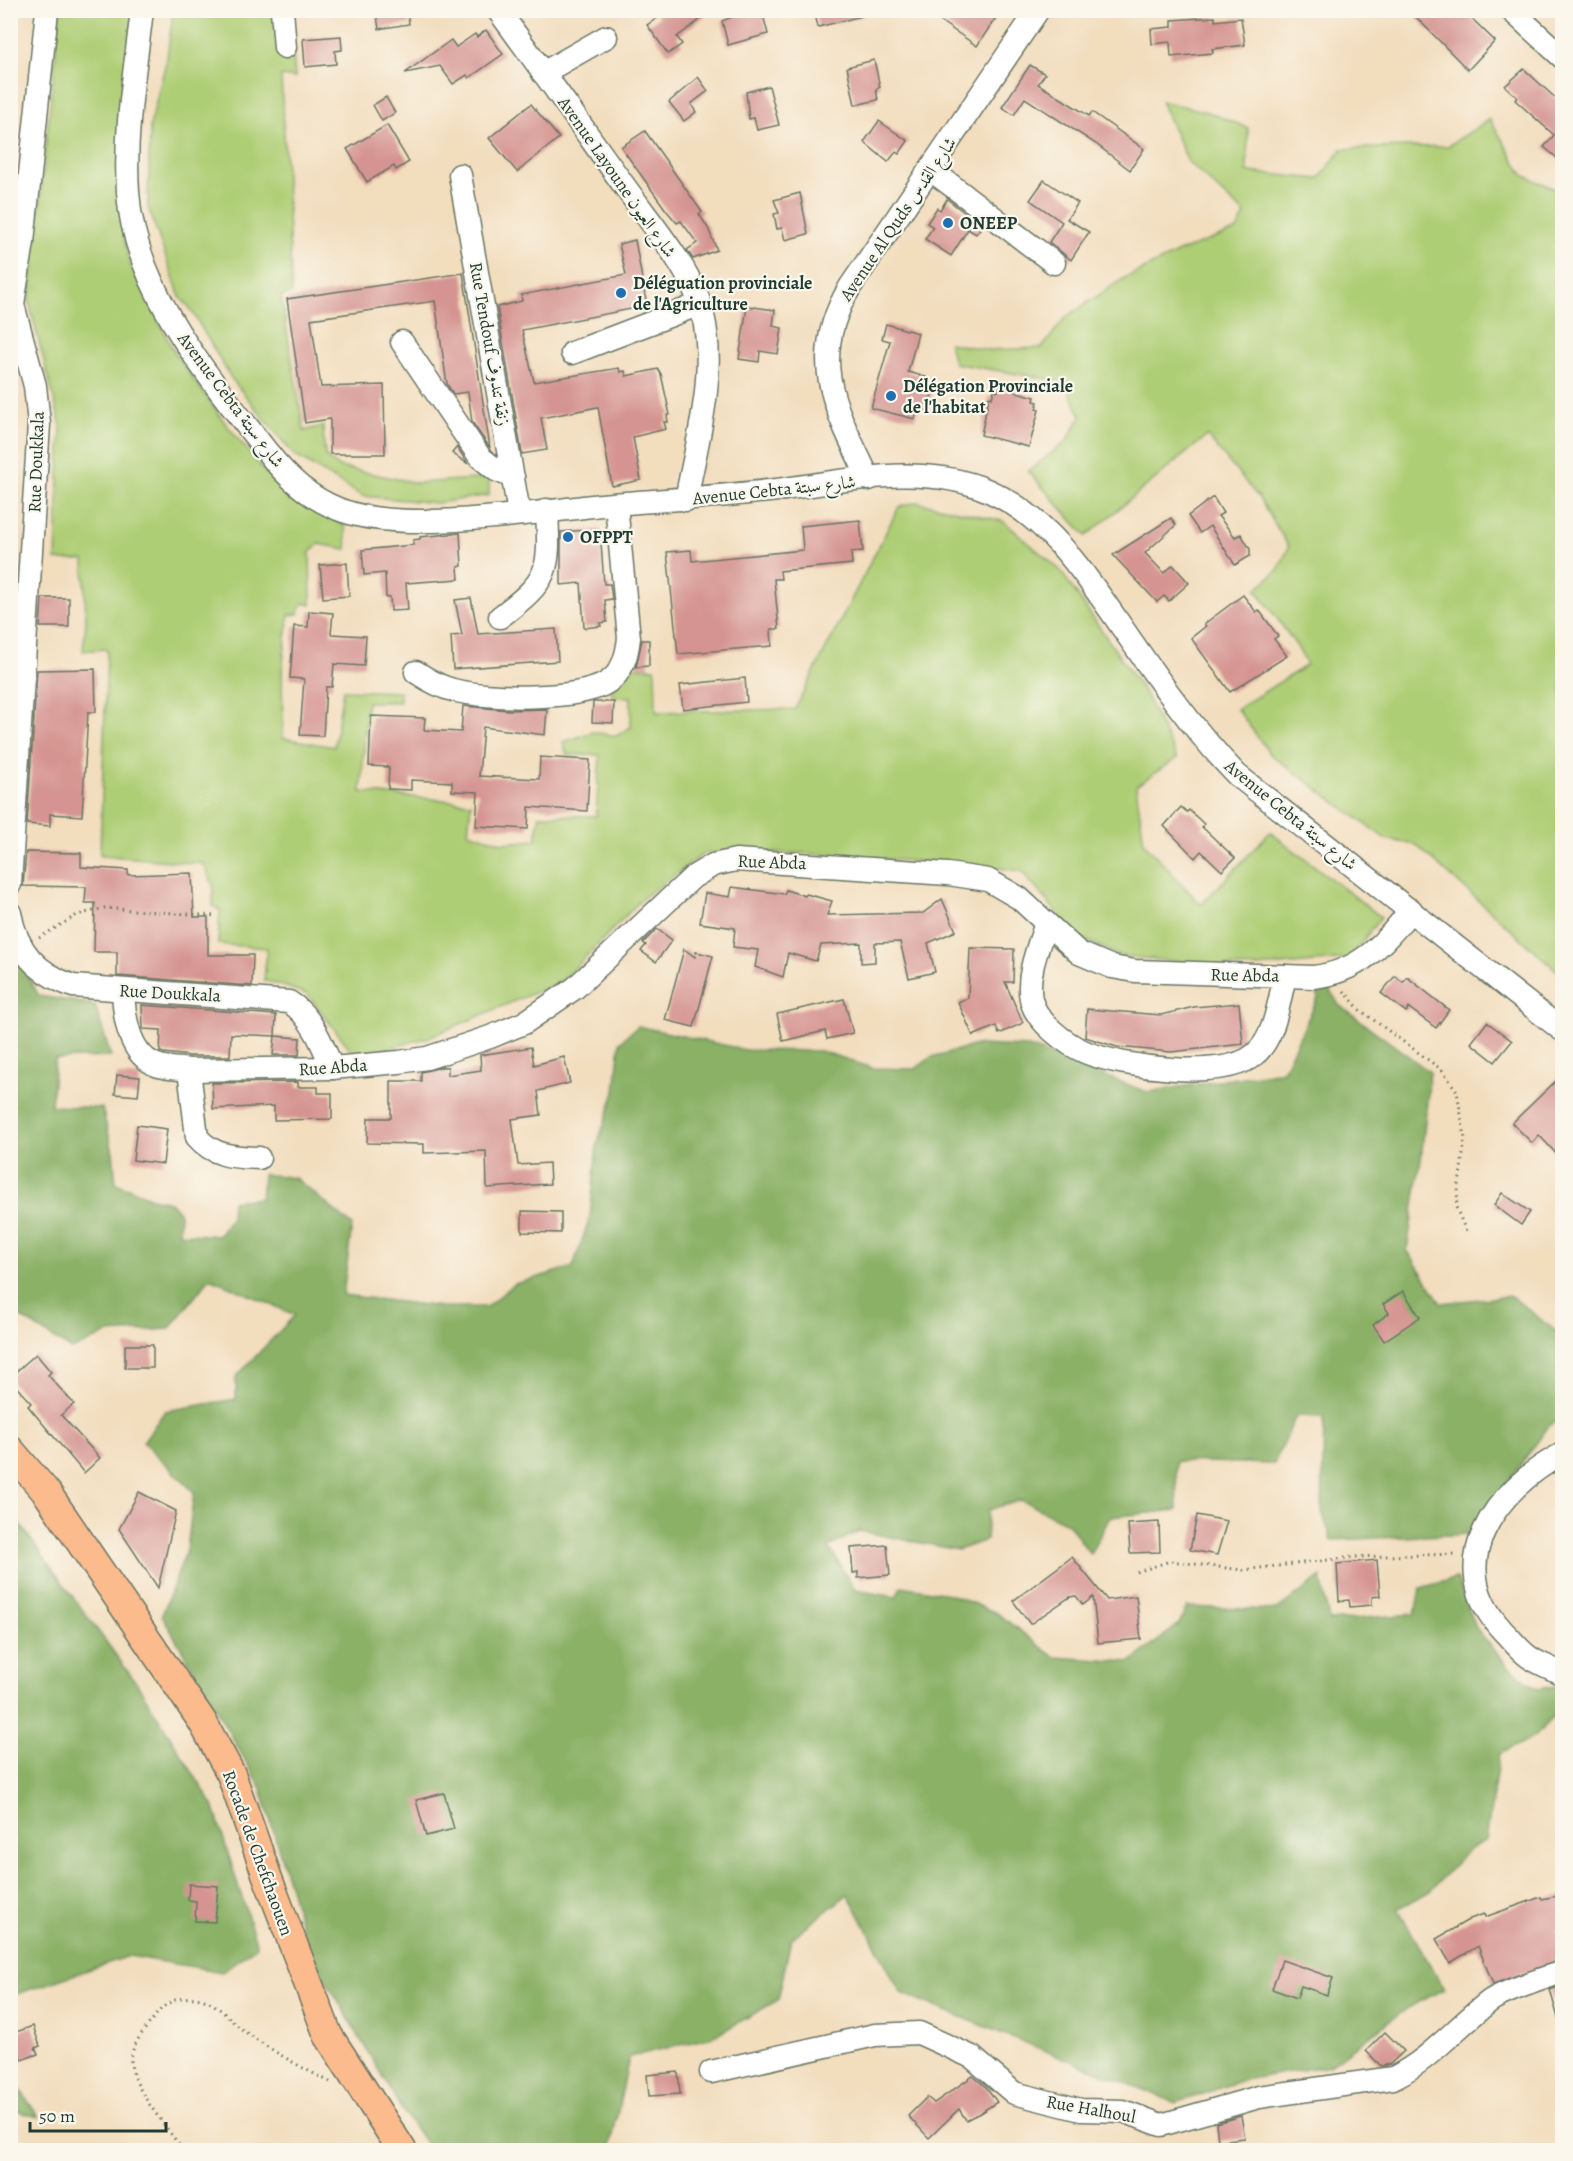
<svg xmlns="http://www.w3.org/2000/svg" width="1573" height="2161" viewBox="0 0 1573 2161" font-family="Alegreya,Amiri,serif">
	<rect width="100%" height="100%" fill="#fbf7ec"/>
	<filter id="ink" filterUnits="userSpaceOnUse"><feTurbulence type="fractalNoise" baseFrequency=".0167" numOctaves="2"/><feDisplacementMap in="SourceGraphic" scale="12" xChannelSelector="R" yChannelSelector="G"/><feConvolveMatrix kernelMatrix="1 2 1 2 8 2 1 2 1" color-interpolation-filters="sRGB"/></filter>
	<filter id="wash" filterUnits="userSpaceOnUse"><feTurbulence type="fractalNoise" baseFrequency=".008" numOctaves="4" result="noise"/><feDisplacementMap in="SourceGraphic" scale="24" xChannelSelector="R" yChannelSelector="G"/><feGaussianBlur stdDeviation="1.35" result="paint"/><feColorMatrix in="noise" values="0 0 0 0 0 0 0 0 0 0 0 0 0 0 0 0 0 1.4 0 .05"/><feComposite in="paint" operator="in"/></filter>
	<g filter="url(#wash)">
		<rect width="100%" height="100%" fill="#f2ddbd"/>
		<g fill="#aece75" stroke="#668654" stroke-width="1.5">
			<polygon points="60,11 134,11 120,174 121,223 130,264 176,355 226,424 271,479 345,526 347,549 319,544 310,552 311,605 303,603 298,614 289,615 282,670 283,738 334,747 343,690 400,692 400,702 367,702 361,792 471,803 468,832 503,843 536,840 540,815 596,816 600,755 567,755 563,742 593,732 616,736 631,727 631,697 614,697 611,692 629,667 655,668 656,712 795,709 899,507 917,502 1003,521 1060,570 1144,692 1177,758 1136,786 1144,843 1201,905 1270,832 1381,917 1349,959 1247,968 1120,956 1077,936 1021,871 984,866 802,853 705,853 644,897 562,981 427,1038 349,1058 351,1050 307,994 264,980 267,948 218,944 220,910 213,906 213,885 204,864 100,855 107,651 105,649 83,651 86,622 84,560 56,560 61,426 29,303"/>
			<polygon points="173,11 290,11 295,78 281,76 292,293 281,297 304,431 323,426 325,456 339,467 417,483 489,478 489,495 437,503 362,496 294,455 231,378 190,308 180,297 148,207 150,126 167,58"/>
			<polygon points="1161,101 1208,112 1248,128 1247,172 1319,179 1342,149 1448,146 1490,119 1523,175 1562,192 1562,975 1416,845 1386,839 1271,755 1237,709 1307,665 1296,645 1256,589 1278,570 1289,547 1259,498 1207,436 1086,536 1028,471 1066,442 1081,416 1065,382 954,363 949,343 988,350 1042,348 1066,317 1123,279 1181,251 1237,230 1245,214 1188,162"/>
		</g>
		<g fill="#8ab166" stroke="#54774d" stroke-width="1.5">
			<polygon points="10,946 39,996 95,1005 111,1057 55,1059 51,1106 102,1108 113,1152 116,1183 152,1198 170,1202 180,1213 179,1233 218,1236 231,1218 232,1201 261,1198 263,1174 295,1178 352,1225 343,1295 441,1307 486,1307 515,1284 573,1267 590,1217 597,1145 615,1092 620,1042 638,1026 746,1050 821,1051 872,1068 915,1069 932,1057 976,1045 1029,1047 1147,1092 1283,1071 1318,998 1318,984 1326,982 1339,1005 1430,1072 1421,1160 1407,1250 1441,1303 1511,1296 1562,1336 1562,1417 1548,1427 1471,1534 1332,1540 1322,1512 1324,1417 1296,1416 1274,1464 1176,1461 1177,1510 1110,1517 1090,1554 1069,1524 1021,1500 988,1510 986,1540 958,1550 859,1531 829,1547 855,1590 896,1597 902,1586 949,1594 997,1613 1054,1657 1131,1662 1179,1624 1187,1607 1276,1610 1321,1577 1329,1621 1415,1614 1420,1588 1457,1578 1476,1628 1508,1666 1538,1689 1562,1685 1562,1708 1535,1737 1499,1754 1486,1840 1467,1851 1430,1891 1398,1909 1444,1989 1408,2008 1330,2065 1243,2080 1176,2103 901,1993 848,1894 791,1939 778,2000 713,2037 629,2057 610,2150 430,2150 401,2108 308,1950 261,1788 162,1615 187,1549 194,1492 143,1442 165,1411 236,1399 236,1377 295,1315 210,1278 169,1329 108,1333 72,1350 11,1311"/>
			<polygon points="10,1511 137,1684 213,1805 257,1946 222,1972 129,1956 11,1996"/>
			<polygon points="11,2077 39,2117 11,2110"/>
		</g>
		<g id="blocks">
			<g fill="#d59491">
				<polygon points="376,10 407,10 409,24 379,29"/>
				<polygon points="654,10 713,10 677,37 682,44 668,54 647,25 659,17"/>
				<polygon points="814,10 862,10 862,16 818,27"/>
				<polygon points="924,10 1001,10 977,46"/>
				<polygon points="1409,10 1463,10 1495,41 1468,70"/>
				<polygon points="748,11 749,14 762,11 768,34 728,45 722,21"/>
				<polygon points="1215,17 1215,21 1241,18 1245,45 1212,49 1213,53 1171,57 1170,42 1152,44 1151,29 1172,27 1172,20"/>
				<polygon points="486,30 503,54 469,78 467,75 453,84 440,66 405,73 451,40 456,47 475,34 477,37"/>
				<polygon points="341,36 342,50 335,51 336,64 305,67 303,39"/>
				<polygon points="874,60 880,87 876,89 878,100 855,105 847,67"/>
				<polygon points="1030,65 1045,74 1038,84 1089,116 1092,112 1144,149 1130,170 1096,144 1025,98 1014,115 1002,107"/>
				<polygon points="1524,69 1563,105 1563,163 1544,147 1554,135 1515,100 1517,97 1505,86"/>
				<polygon points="698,77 708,91 691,104 696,112 684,121 669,102"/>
				<polygon points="769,86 779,125 757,130 754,118 749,119 746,92"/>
				<polygon points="386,97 395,113 382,121 373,105"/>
				<polygon points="531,104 559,138 517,172 489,138"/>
				<polygon points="879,121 908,141 899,154 896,152 888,162 864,142"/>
				<polygon points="387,125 409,162 396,170 394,166 367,182 347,149"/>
				<polygon points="645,131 702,212 699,214 708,228 717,250 693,259 687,250 697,243 681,221 677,223 666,210 621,147"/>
				<polygon points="1044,180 1078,203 1067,219 1089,232 1071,260 1049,242 1062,222 1030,200"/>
				<polygon points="800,193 808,234 785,240 782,228 777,229 774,214 779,213 774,200"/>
				<polygon points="947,199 982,226 976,234 968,229 951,256 925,239 933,227 927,223 937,208 940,210"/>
				<polygon points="635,240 647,306 522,330 534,382 619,368 620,372 625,371 626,376 658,369 661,374 670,415 667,415 668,422 664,422 666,429 633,437 641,480 612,486 598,407 541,418 547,450 522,454 497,307 522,301 521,295 626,275 619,244"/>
				<polygon points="463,273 490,448 472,422 468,392 453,394 447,384 435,301 311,319 321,387 384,385 385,454 330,454 330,419 305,423 287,299"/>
				<polygon points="747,306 775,310 773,326 782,328 778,354 760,351 759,362 739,359"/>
				<polygon points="886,324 918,333 908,372 926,377 925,382 934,385 928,410 918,407 915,419 871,408 890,341 882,339"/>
				<polygon points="999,387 1035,397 1034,401 1038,402 1036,409 1039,410 1029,447 981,435 989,397 992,398 994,390 998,391"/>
				<polygon points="457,447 468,464 452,453"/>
				<polygon points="1213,497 1223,513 1218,516 1235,537 1241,534 1250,549 1250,556 1235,565 1210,526 1200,533 1188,516"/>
				<polygon points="1171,518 1176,525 1145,553 1164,573 1173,565 1189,583 1169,601 1164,596 1157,602 1113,555"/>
				<polygon points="860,520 863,551 851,552 852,564 780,571 781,579 774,579 779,629 771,629 772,646 678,654 667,552 691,550 692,561 803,550 801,526"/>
				<polygon points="600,529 604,584 610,584 612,599 605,600 607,622 600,623 601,626 584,628 581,583 561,585 561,532"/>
				<polygon points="460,533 462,566 458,567 459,579 406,583 408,610 391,611 390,597 386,598 385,573 364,575 362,550 413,545 413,540 420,539 420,537"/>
				<polygon points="347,563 349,596 323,598 320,565"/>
				<polygon points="1243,595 1256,612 1259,610 1278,636 1274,639 1287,656 1230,692 1191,638 1206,626 1204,624"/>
				<polygon points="42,598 69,598 69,627 40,627"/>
				<polygon points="471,598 478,634 556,629 558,661 453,669 451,636 462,635 455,600"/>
				<polygon points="309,611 333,613 331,634 366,636 364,666 334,664 332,687 326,687 323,736 300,735 304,679 290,678 294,626 308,627"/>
				<polygon points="642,640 649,640 649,666 636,667"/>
				<polygon points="95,669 96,712 88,712 82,816 50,814 50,826 27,824 37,670"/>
				<polygon points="745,678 747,702 683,709 680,685"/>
				<polygon points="593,702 614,702 613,723 592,722"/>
				<polygon points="463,706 509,710 547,709 545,735 483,727 479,776 539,779 540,757 590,760 587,811 529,807 528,829 476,826 478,792 452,791 452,782 411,780 411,790 388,789 389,767 369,766 371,716 425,718 424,730 461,732"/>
				<polygon points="1181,807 1187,812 1189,810 1204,824 1202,827 1235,858 1222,871 1201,851 1195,858 1164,826"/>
				<polygon points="26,852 81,853 81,867 128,870 128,875 192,873 194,917 208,917 208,955 253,955 252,986 117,976 117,952 94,952 95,903 85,903 86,887 23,886"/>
				<polygon points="732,887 784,894 786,890 805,896 806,894 832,901 827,915 923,913 942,899 956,931 928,943 935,972 909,978 900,942 875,943 875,962 861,963 861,943 821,945 816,961 788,953 783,977 755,967 758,950 733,947 735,928 700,923 705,893 730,897"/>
				<polygon points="657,929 672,940 656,962 641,951 646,945 643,943"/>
				<polygon points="970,948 1014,949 1013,982 1005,982 1023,1023 999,1034 996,1026 973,1036 958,1002 968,998"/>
				<polygon points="684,949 695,957 696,952 713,956 694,1027 665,1020"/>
				<polygon points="1395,976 1403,982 1407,977 1449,1010 1436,1028 1409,1008 1406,1012 1381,993"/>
				<polygon points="844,999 853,1033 827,1039 825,1031 783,1041 777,1014"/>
				<polygon points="1239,1003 1243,1044 1171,1052 1117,1047 1085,1037 1087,1009 1161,1015 1194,1007"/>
				<polygon points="142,1005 276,1015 275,1036 231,1034 230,1056 190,1056 164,1053 160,1052 161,1030 143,1029"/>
				<polygon points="1487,1022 1512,1041 1495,1062 1471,1043"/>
				<polygon points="275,1036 300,1038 299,1055 273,1055"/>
				<polygon points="531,1047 534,1065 564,1057 570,1083 538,1091 541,1115 512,1119 518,1165 549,1163 550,1184 487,1188 486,1151 424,1153 424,1144 367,1143 368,1118 391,1118 391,1081 421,1081 421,1072 442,1067 448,1067 448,1075 481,1070 480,1055"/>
				<polygon points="1563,1074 1563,1161 1539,1135 1532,1143 1512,1123"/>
				<polygon points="117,1075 140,1077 138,1096 115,1094"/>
				<polygon points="298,1082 298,1087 318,1087 318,1093 332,1093 332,1119 274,1120 274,1106 213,1109 212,1083"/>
				<polygon points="137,1125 167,1129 163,1164 133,1160"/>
				<polygon points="1502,1193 1530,1212 1521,1225 1494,1205"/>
				<polygon points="522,1211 561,1212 561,1233 522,1232"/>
				<polygon points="1403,1291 1420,1317 1384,1341 1373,1325 1389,1313 1383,1304"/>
				<rect x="125" y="1345" width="28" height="23"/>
				<polygon points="36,1354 51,1372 48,1375 74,1404 61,1415 100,1458 84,1473 28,1406 31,1403 10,1380 10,1377"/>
				<polygon points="139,1492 176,1511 158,1588 119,1529"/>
				<polygon points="1197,1515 1227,1521 1217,1555 1190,1550"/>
				<polygon points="1159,1522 1160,1552 1130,1553 1128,1524"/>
				<polygon points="887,1545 890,1575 858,1578 858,1572 853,1573 851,1548"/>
				<polygon points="1072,1557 1107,1600 1136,1596 1141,1639 1098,1643 1093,1597 1083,1605 1076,1596 1070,1597 1030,1624 1013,1601"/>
				<polygon points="1377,1560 1380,1596 1372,1597 1372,1605 1350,1607 1349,1600 1339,1601 1337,1564"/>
				<polygon points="444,1793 454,1829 426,1836 416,1800"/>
				<polygon points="189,1884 218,1886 215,1922 195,1921 196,1901 188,1900"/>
				<polygon points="1563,1895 1563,1927 1556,1928 1563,1944 1563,1959 1493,1984 1478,1946 1450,1963 1436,1939 1470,1919 1484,1914 1485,1917 1541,1897 1542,1899"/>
				<polygon points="1282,1960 1333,1978 1327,1995 1301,1986 1297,1998 1272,1989"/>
				<polygon points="1563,1986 1563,2018 1558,2018 1550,1990"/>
				<polygon points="33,2026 40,2046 35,2048 38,2054 21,2060 20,2056 10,2059 10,2034"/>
				<polygon points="1385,2032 1404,2051 1390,2064 1381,2066 1366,2051"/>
				<polygon points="678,2072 680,2094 649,2096 647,2075"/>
				<polygon points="973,2076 987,2088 997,2102 980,2113 966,2120 959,2109 929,2138 908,2116 927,2097 934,2103"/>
				<polygon points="1241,2116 1245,2138 1218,2141 1216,2123"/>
			</g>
		</g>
	</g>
	<g filter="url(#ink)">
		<use href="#blocks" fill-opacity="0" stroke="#697564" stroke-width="1.5"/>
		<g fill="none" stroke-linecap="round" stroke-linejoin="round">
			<defs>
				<g id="minor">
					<path d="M142,10c-7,61 -18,121 -14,182 6,99 82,186 140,261 18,23 42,45 70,56 64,26 194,3 264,-4 59,-5 117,-8 175,-15 68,-9 147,-28 212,1 58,26 95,81 130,132 35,51 74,107 118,152l325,255"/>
					<polyline points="282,10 285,47"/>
					<path d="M498,10c44,60 87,121 130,181 25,35 66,82 75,124 14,60 -6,126 -17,185"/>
					<polyline points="1511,10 1562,57"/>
					<polyline points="543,73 606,37"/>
					<polyline points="931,170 1054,263"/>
					<polyline points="460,175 519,513"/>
					<polyline points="10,294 35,386 39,424 10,884"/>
					<polyline points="13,304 23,242 47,10"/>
					<polyline points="402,342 480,457 496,470 513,477"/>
					<polyline points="572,353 700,304"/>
					<path d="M869,479c-33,-69 -63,-119 -19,-192l188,-277"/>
					<path d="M500,617c50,-38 50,-45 47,-107"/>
					<path d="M416,672c12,8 24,15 37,18 34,9 127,11 155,-8 15,-10 19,-27 21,-44l-13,-134"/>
					<path d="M10,913c7,39 27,60 63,73l216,16c22,13 34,43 43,66"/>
					<path d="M1046,923c-7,22 -20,52 -15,76 4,22 35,45 54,53 36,15 138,29 169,3 21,-16 25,-55 31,-79"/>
					<path d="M123,991c1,24 5,59 29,72 10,6 25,5 37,7l143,-2 67,-6 28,-4 63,-21 34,-14 51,-35 118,-111 20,-12 23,-5 212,14 40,6 31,18 60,55 33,14 23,4 178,6c47,-5 69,-32 98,-67"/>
					<path d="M189,1070l8,67c17,20 38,20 62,21"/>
					<path d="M1562,1454c-66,35 -122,110 -59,177 8,8 17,20 26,26 10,7 23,11 33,17"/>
					<path d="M711,2072l164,-37 44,-2 53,24 42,36 67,17 42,1 38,14 98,-28 134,-19c38,-19 63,-51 97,-77 14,-10 55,-23 72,-29"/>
				</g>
				<polyline id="major" points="10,1450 47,1493 202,1721 231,1774 267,1876 328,2035 402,2150"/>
			</defs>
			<use href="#minor" stroke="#697564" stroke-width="25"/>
			<use href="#major" stroke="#697564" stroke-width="31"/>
			<g stroke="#697564" stroke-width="3" stroke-dasharray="1.5 4.5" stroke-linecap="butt">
				<polyline points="39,938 77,915 105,908 215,916"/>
				<polyline points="1344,991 1360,1010 1442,1070 1457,1091 1465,1139 1456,1207 1467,1234"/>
				<polyline points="1137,1572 1170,1561 1243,1570 1353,1557 1457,1554"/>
				<path d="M182,2149c-15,-22 -49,-60 -51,-86 -1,-18 15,-35 25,-48 12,-16 29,-21 48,-15 16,5 27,22 40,31 28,20 56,36 86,51"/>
			</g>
			<use href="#minor" stroke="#fff" stroke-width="22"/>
			<use href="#major" stroke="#fbbb8c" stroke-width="28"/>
		</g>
	</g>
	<g fill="#1f6fb2" stroke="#fbf7ec" stroke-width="2">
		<circle cx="948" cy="223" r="6"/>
		<circle cx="621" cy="293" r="6"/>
		<circle cx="891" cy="396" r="6"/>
		<circle cx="568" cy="537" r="6"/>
	</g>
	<g text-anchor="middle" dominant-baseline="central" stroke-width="4.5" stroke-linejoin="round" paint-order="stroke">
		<g font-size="18" fill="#1f3d34" stroke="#fbf7ec">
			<text transform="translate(617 177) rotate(55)">Avenue Layoune شارع العيون</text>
			<text transform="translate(898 219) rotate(-56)">Avenue Al Quds شارع القدس</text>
			<text transform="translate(490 344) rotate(80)">Rue Tendouf زنقة تندوف</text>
			<text transform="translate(231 400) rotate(53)">Avenue Cebta شارع سبتة</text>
			<text transform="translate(36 462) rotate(-88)">Rue Doukkala</text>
			<text transform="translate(774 490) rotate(-6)">Avenue Cebta شارع سبتة</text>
			<text transform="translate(1291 815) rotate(39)">Avenue Cebta شارع سبتة</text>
			<text transform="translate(772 862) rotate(2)">Rue Abda</text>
			<text transform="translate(1245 975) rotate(1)">Rue Abda</text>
			<text transform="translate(170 993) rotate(3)">Rue Doukkala</text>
			<text transform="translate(333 1067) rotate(-4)">Rue Abda</text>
			<text transform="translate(258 1853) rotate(70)">Rocade de Chefchaouen</text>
			<text transform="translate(1091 2109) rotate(10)">Rue Halhoul</text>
		</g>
		<g font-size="18" font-weight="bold" fill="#1f3d34" stroke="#fbf7ec" text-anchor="start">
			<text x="960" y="223">ONEEP</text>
			<text x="633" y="283">Déléguation provinciale<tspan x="633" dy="21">de l'Agriculture</tspan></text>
			<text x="903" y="386">Délégation Provinciale<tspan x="903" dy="21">de l'habitat</tspan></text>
			<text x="580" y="537">OFPPT</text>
		</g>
	</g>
	<rect width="1573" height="2161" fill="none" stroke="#fbf7ec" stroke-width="36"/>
	<path d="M30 2122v9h136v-9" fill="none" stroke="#1f3d34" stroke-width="3"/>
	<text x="39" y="2122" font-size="18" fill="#1f3d34" stroke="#fbf7ec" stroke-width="4.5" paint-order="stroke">50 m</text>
</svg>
